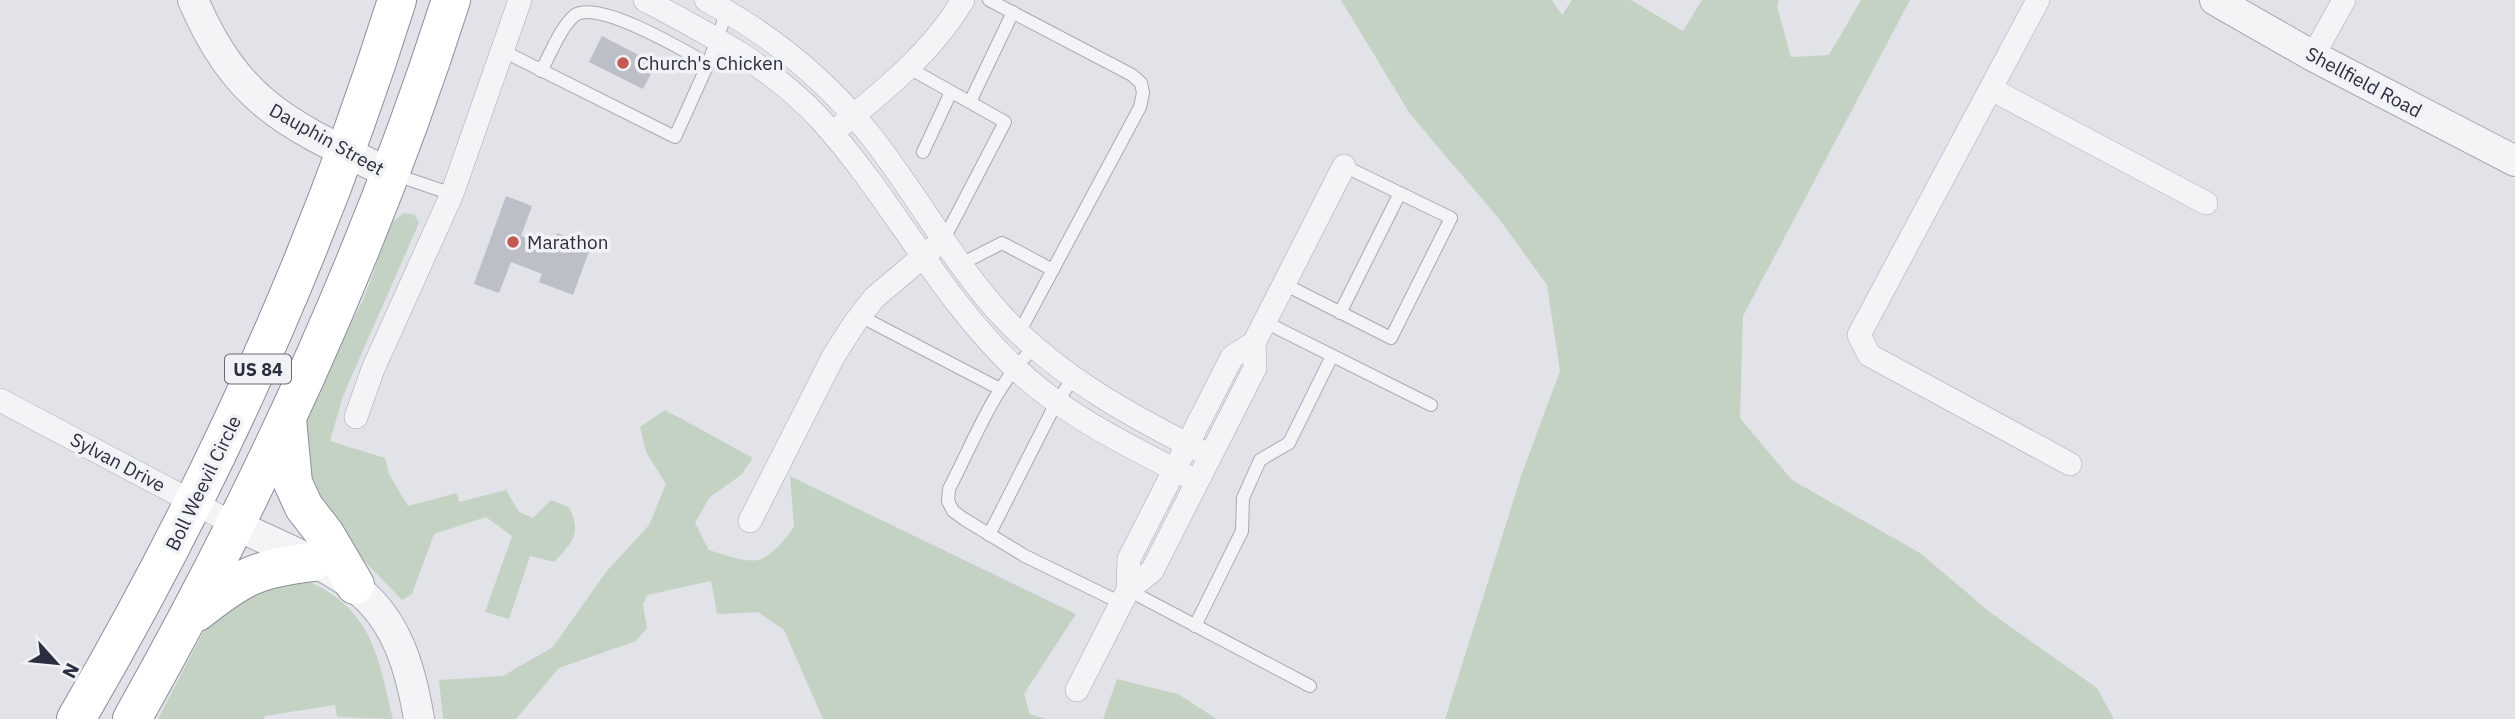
<svg xmlns="http://www.w3.org/2000/svg" width="2515" height="719" viewBox="0 0 2515 719" font-family="'IBM Plex Sans',sans-serif">
	<rect width="100%" height="100%" fill="#e2e3e9"/>
	<g fill="#c4d2c3">
		<polygon points="1341,0 1552,0 1562,15 1572,0 1631,0 1683,31 1702,0 1779,0 1777,6 1791,57 1829,55 1861,0 1910,0 1743,316 1740,418 1792,480 1920,553 1991,613 2097,688 2114,719 1445,719 1522,473 1560,371 1547,285 1500,220 1410,114"/>
		<path d="M404,213l11,2 4,8 -76,173 -13,45 55,17 4,16 19,32 49,-13 2,9 47,-12 13,22 14,6 18,-18 18,7c13,27 4,35 -15,55l-24,-6 -21,63 -24,-7 27,-76 -26,-19 -52,17 -22,60 -10,6 -92,-95 -5,-92 58,-113 29,-78z"/>
		<path d="M665,410l88,48 -12,17 -31,22 -15,26 14,27c47,15 54,19 85,-23l-4,-51 286,138 -52,80 6,20 16,5h-223l-39,-89 -26,-18 -41,2 -6,-33 -64,14 -4,9 4,24 -11,13 -77,27 -43,51h-73l-4,-39 64,-4 50,-29 53,-75 43,-47 17,-41 -20,-32 -6,-25z"/>
		<path d="M290,574c79,28 86,71 103,145l-56,-2 -2,-12 -70,11 -1,3h-106l44,-85 25,-38z"/>
		<polygon points="1117,679 1178,694 1217,719 1103,719"/>
	</g>
	<g fill="#bcbec8">
		<polygon points="602,36 656,64 643,89 589,62"/>
		<polygon points="506,196 532,206 521,236 552,248 557,233 591,246 573,295 539,282 542,274 511,262 499,293 474,284"/>
	</g>
	<g fill="none" stroke-linecap="round" stroke-linejoin="round">
		<defs>
			<g id="service">
				<polyline points="989,0 1132,75 1141,83 1143,93 1140,107 1019,333"/>
				<polyline points="503,51 675,137 708,64 727,11"/>
				<polyline points="909,68 1005,122 944,239"/>
				<path d="M541,71c10,-18 19,-43 34,-56 25,-15 108,35 133,49"/>
				<polyline points="970,102 1013,12"/>
				<polyline points="923,152 951,92"/>
				<polyline points="393,174 452,194"/>
				<polyline points="961,264 1002,243 1053,270"/>
				<polyline points="1284,284 1391,338 1451,218 1344,166"/>
				<polyline points="1340,313 1400,193"/>
				<polyline points="860,316 1000,389"/>
				<polyline points="1265,322 1431,405"/>
				<path d="M1034,348c-40,37 -60,93 -85,141l-1,12 5,10 11,8 61,37 96,47"/>
				<polyline points="989,535 1056,403 1072,380"/>
				<polyline points="1128,590 1310,686"/>
				<polyline points="1195,626 1242,531 1243,498 1260,460 1289,443 1332,356"/>
			</g>
			<g id="minor">
				<path d="M645,0c64,34 126,66 175,119 71,78 117,174 193,247 53,51 120,82 184,115"/>
				<path d="M706,0c62,33 115,75 160,130 49,60 85,131 138,188 59,62 131,100 206,138"/>
				<polyline points="2038,0 1859,335 1869,355 2070,464"/>
				<polyline points="2313,56 2344,0"/>
				<polyline points="1991,89 2206,203"/>
				<path d="M842,125c46,-38 90,-73 121,-125"/>
				<polyline points="0,400 236,525"/>
				<polyline points="356,417 373,369 452,194 520,0"/>
				<polyline points="750,521 833,357 854,324 874,298 933,248"/>
				<polyline points="1128,590 1129,559 1232,357 1254,343 1344,166"/>
				<polyline points="1077,690 1128,590 1152,571 1255,368 1254,343"/>
			</g>
			<g id="tertiary">
				<path d="M193,0c46,107 99,126 198,174"/>
				<polyline points="2215,0 2313,56 2515,161"/>
				<path d="M236,525c110,53 161,60 183,194"/>
			</g>
			<g id="trunk">
				<polyline points="287,419 293,483 304,507 325,534 355,585"/>
				<path d="M197,612c44,-35 60,-44 116,-50"/>
				<path d="M76,719c133,-228 242,-467 321,-719"/>
				<path d="M132,719c129,-229 239,-469 319,-719"/>
			</g>
		</defs>
		<use href="#service" stroke="#a7a9b3" stroke-width="14"/>
		<use href="#minor" stroke="#a7a9b3" stroke-width="24"/>
		<use href="#tertiary" stroke="#a7a9b3" stroke-width="32"/>
		<use href="#trunk" stroke="#8a8e9e" stroke-width="40"/>
		<use href="#service" stroke="#f4f4f7" stroke-width="12"/>
		<use href="#minor" stroke="#f4f4f7" stroke-width="23"/>
		<use href="#tertiary" stroke="#f4f4f7" stroke-width="30"/>
		<use href="#trunk" stroke="#fff" stroke-width="38"/>
	</g>
	<g fill="#c25953" stroke="#f1f2f6" stroke-width="2.5">
		<circle cx="623" cy="63" r="7"/>
		<circle cx="513" cy="242" r="7"/>
	</g>
	<g text-anchor="middle" dominant-baseline="central" stroke-width="7" stroke-linejoin="round" paint-order="stroke">
		<rect fill="#f1f2f6" stroke="#666976" stroke-width="2" x="225" y="354.5" width="66" height="29" rx="5"/>
		<g font-size="18" font-weight="bold" fill="#2b2e3f">
			<text x="258" y="369">US 84</text>
		</g>
		<g font-size="19" fill="#2b2e3f" stroke="#f1f2f6" text-anchor="start">
			<text x="637" y="63">Church's Chicken</text>
			<text x="527" y="242">Marathon</text>
		</g>
		<g font-size="19" fill="#2b2e3f" stroke="#f1f2f6">
			<text transform="translate(2364 82) rotate(28)">Shellfield Road</text>
			<text transform="translate(327 139) rotate(29)">Dauphin Street</text>
			<text transform="translate(118 462) rotate(28)">Sylvan Drive</text>
			<text transform="translate(203 483) rotate(-64)">Boll Weevil Circle</text>
		</g>
	</g>
	<g transform="translate(56 663) rotate(117)" stroke="#f1f2f6" stroke-width="5" paint-order="stroke">
	<path d="M0-5L12 26L0 18L-12 26Z" fill="#2b2e3f"/>
	<text y="-10" font-size="19" font-weight="bold" text-anchor="middle" fill="#2b2e3f">N</text>
	</g>
</svg>
